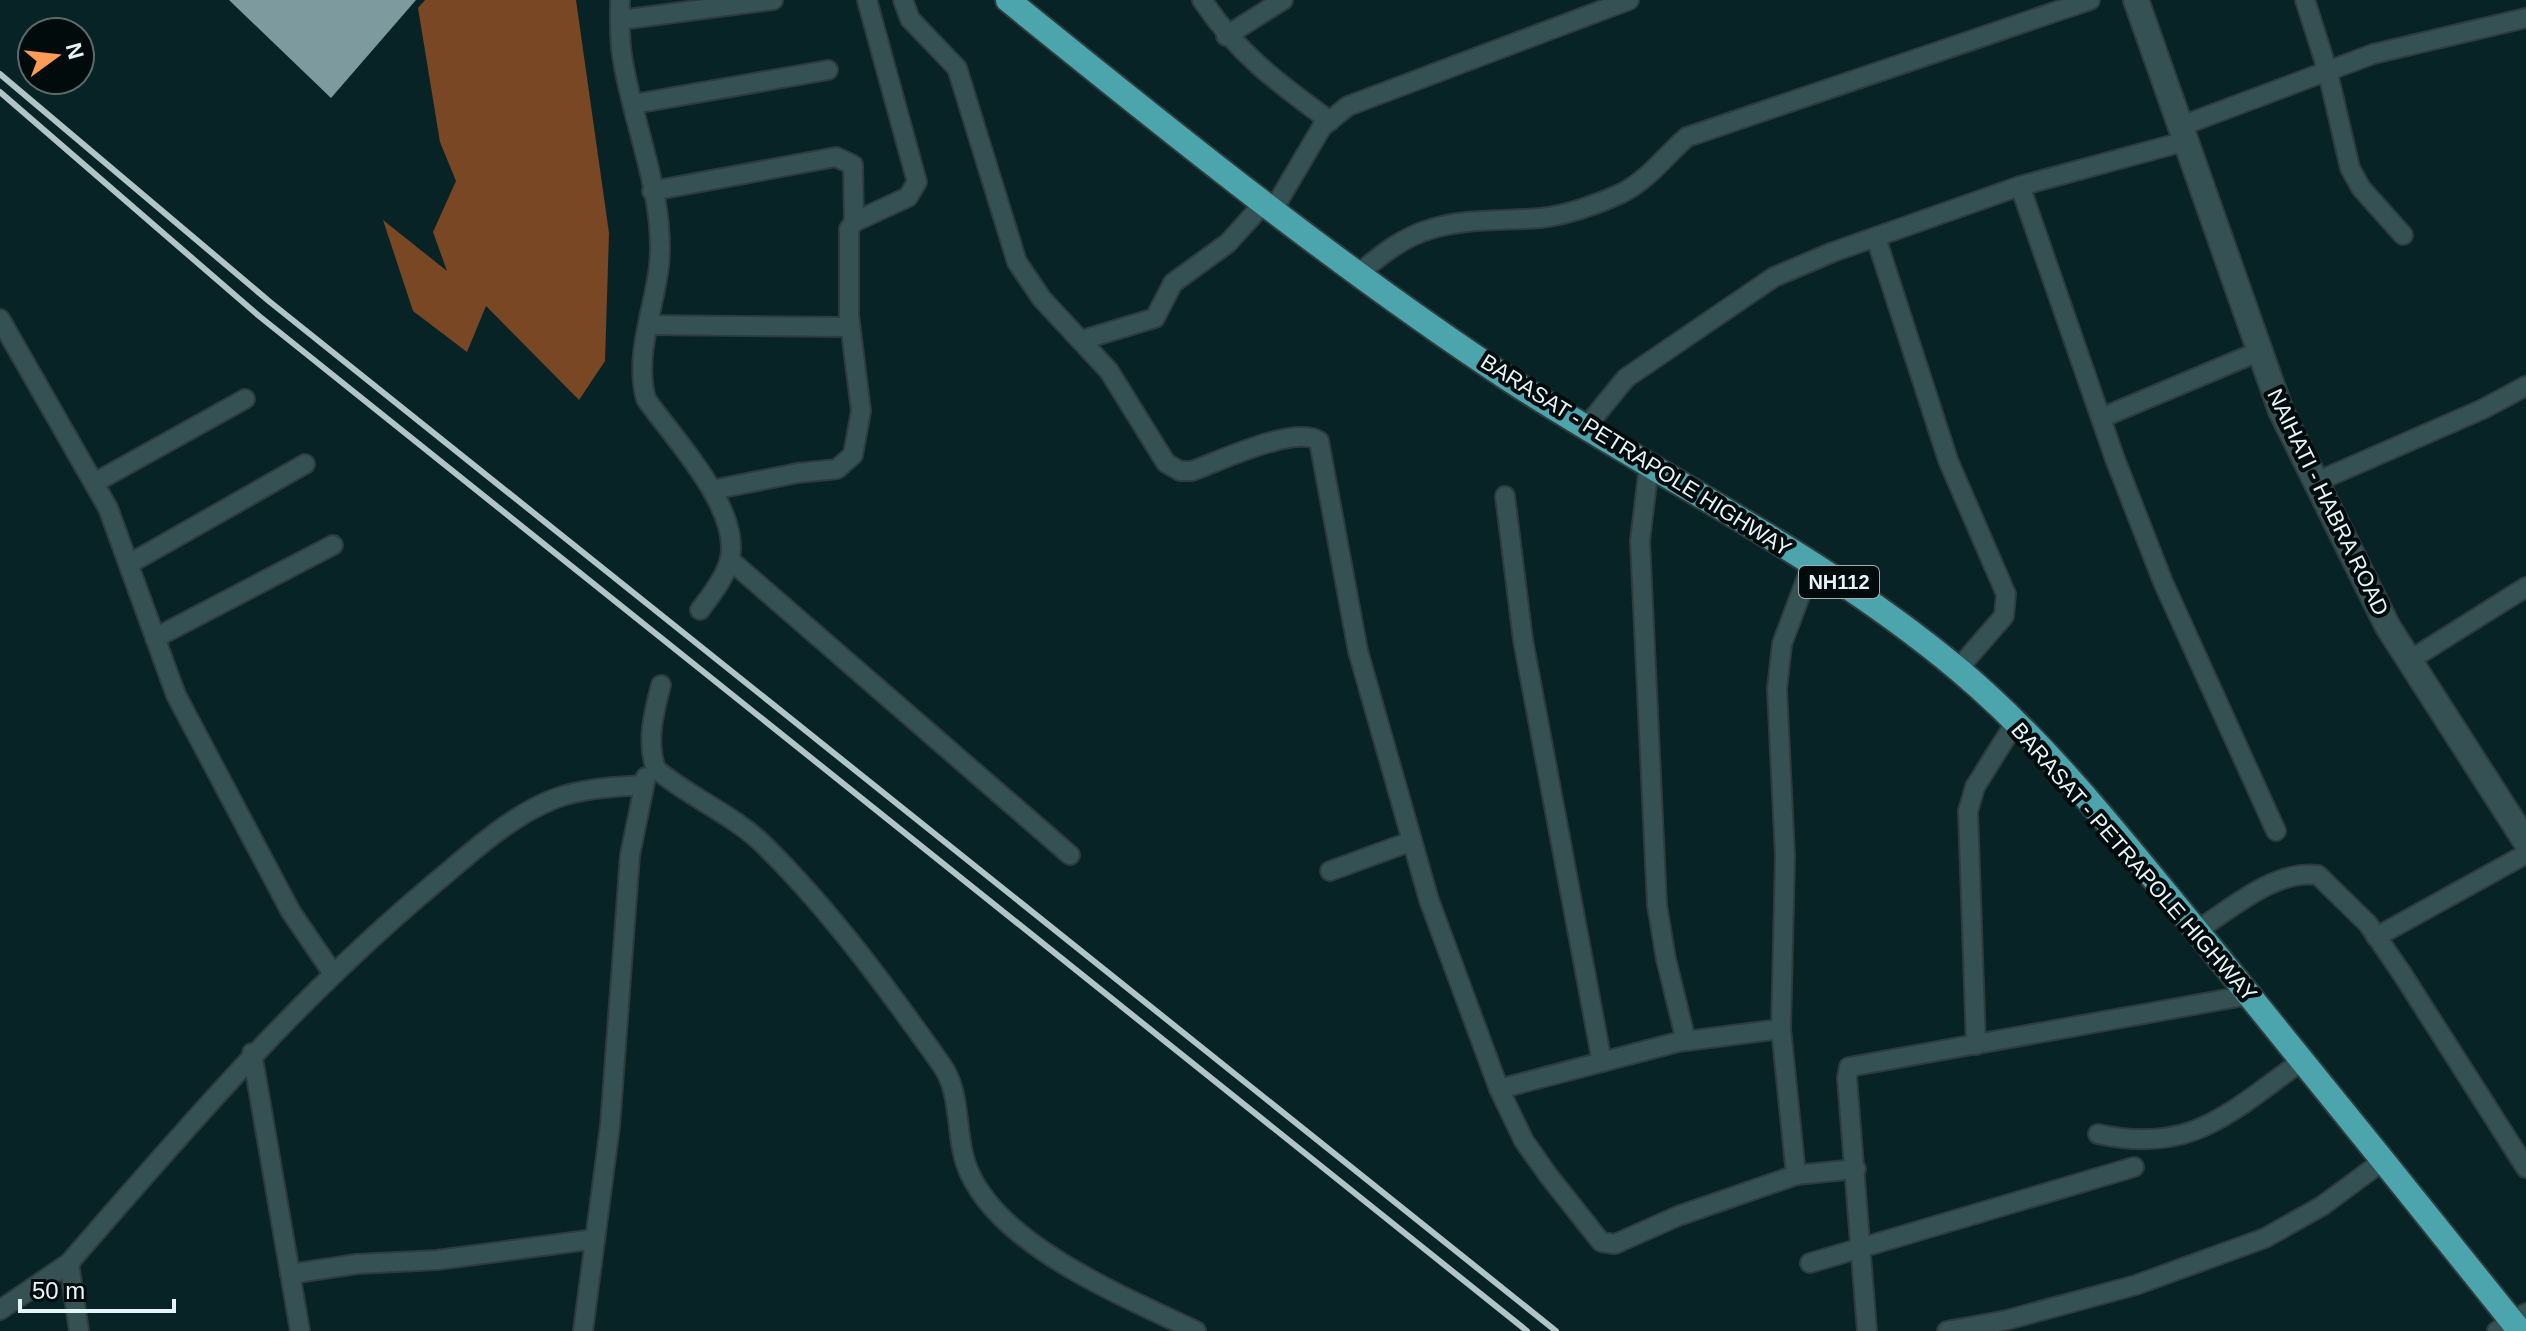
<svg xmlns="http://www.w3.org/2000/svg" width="2526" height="1331" viewBox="0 0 2526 1331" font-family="Helvetica,sans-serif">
	<rect width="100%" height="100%" fill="#072326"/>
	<polygon fill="#794723" points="425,0 576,0 609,233 605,361 579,400 486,306 467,352 413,311 383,220 447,271 433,232 456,181 440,142 418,8"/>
	<polygon fill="#7d9b9e" points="229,0 416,0 331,98"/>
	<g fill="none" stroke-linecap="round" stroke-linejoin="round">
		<defs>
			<g id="minor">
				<path d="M620,0c0,18 -1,37 2,55 10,69 44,140 37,211 -5,44 -25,89 -13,133 27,39 98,112 83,163 -5,17 -18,33 -29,48"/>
				<path d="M903,0l7,19 47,49 60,194 25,37 67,72 57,92 14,8h12c28,-10 102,-46 127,-30l39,210 71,249 70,189 25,52 24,34 53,67 14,2 63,-28 118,-41 60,-6"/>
				<path d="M1202,0c36,54 76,83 128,121"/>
				<polyline points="2305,0 2327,69 2350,168 2361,188 2403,235"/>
				<polyline points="620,20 773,0"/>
				<polyline points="1226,36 1283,0"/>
				<polyline points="634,104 828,70"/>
				<polyline points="2181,126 2373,54 2526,18"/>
				<polyline points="2020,186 2115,459 2163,582 2276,831"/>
				<polyline points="652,191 836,157 853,165 854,222"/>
				<polyline points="1273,210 1322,127 1348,106 1629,0"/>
				<polyline points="1876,238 1948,460 2006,594 2004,616 1958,669"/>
				<path d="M1359,273c22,-18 44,-36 72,-44 35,-11 74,-8 110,-11 26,-3 58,-14 81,-25 27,-14 43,-37 65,-56l403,-137"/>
				<polyline points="0,319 108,508 176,695 291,912 332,972"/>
				<polyline points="648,325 850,327"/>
				<polyline points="1082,340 1155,318 1173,283 1228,243 1264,203"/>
				<polyline points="2101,418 2260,351"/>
				<polyline points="1586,427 1626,378 1774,277 1833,252 2020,186 2186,141"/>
				<polyline points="1649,466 1640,541 1657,905 1666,959 1686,1041"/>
				<polyline points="2316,482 2483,409 2526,386"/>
				<polyline points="94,483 245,399"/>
				<polyline points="712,490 798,473 837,469 853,455 861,411 849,315 849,229 854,222 908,197 917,182 867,0"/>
				<polyline points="1505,496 1523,640 1602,1062"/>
				<polyline points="730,560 1070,855"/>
				<polyline points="129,564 305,464"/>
				<polyline points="155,638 333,545"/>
				<polyline points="2410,660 2526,587"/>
				<path d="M661,685c-7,27 -15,57 -5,84 34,29 77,45 109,77 66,65 122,142 176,218 23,32 12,74 29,110 34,74 155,123 226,157"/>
				<polyline points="1330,871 1412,841"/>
				<path d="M2196,931c35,-22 79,-62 122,-56l50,49 33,48 125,196"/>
				<polyline points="2376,937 2526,854"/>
				<polyline points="1976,1045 1968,811 1975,787 2015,723"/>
				<polyline points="252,1053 300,1331"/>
				<polyline points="1499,1089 1678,1042 1781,1029"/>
				<path d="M2098,1134c94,21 132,-22 204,-73"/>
				<polyline points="1796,1175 1781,1029 1785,856 1777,689 1782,644 1812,564"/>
				<polyline points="1810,1263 2134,1167"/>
				<polyline points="290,1274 357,1264 437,1260 595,1239"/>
				<polyline points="0,1310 69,1263"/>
				<path d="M79,1331l-10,-68c118,-136 228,-265 367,-381 36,-30 74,-66 118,-83 29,-11 60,-12 90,-14"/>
				<polyline points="583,1331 610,1126 630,855 646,777"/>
				<polyline points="1867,1331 1847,1078 1849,1067 2249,995"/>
				<polyline points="1947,1331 2007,1320 2136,1285 2265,1238 2322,1206 2383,1161"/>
				<polyline points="2497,1331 2526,1313"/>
			</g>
			<polyline id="secondary" points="2136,0 2281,411 2388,627 2526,842"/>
			<path id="trunk" d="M1008,0c164,133 329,266 505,382 148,96 310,174 446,288 93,78 170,179 247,272 105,129 210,259 314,389"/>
		</defs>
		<use href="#minor" stroke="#2e3b3d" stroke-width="22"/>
		<use href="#secondary" stroke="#2e3b3d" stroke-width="28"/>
		<use href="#trunk" stroke="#2e3b3d" stroke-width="28"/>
		<use href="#minor" stroke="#355154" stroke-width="18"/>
		<use href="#secondary" stroke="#355154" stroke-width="24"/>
		<use href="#trunk" stroke="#4ca4ad" stroke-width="24"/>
		<g stroke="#b1c4c6" stroke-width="6">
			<polyline points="0,74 270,302 1556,1331"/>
			<polyline points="0,92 259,316 1527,1331"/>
		</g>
	</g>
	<g text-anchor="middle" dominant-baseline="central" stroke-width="8" stroke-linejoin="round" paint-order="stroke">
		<rect fill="#020b0c" stroke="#a1afb0" stroke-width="2" x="1799" y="566" width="80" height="32" rx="6"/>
		<g font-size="20" font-weight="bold" fill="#e5f5f7">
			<text x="1839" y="582">NH112</text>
		</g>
		<g font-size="22" fill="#e5f5f7" stroke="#020b0c">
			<text transform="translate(1636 455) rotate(32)">BARASAT - PETRAPOLE HIGHWAY</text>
			<text transform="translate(2328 502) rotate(64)">NAIHATI - HABRA ROAD</text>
			<text transform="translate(2134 862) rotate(49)">BARASAT - PETRAPOLE HIGHWAY</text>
		</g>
	</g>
	<g transform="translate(56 56) rotate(75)"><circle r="38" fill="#020b0c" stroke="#5d696a" stroke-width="2"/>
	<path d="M0-6L14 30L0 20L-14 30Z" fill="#fd9c56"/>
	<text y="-12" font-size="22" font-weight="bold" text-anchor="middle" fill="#e5f5f7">N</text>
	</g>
	<path d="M20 1299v12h154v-12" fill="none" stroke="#e5f5f7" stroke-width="4"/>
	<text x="32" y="1299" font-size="24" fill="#e5f5f7" stroke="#020b0c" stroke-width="6" paint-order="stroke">50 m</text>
</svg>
